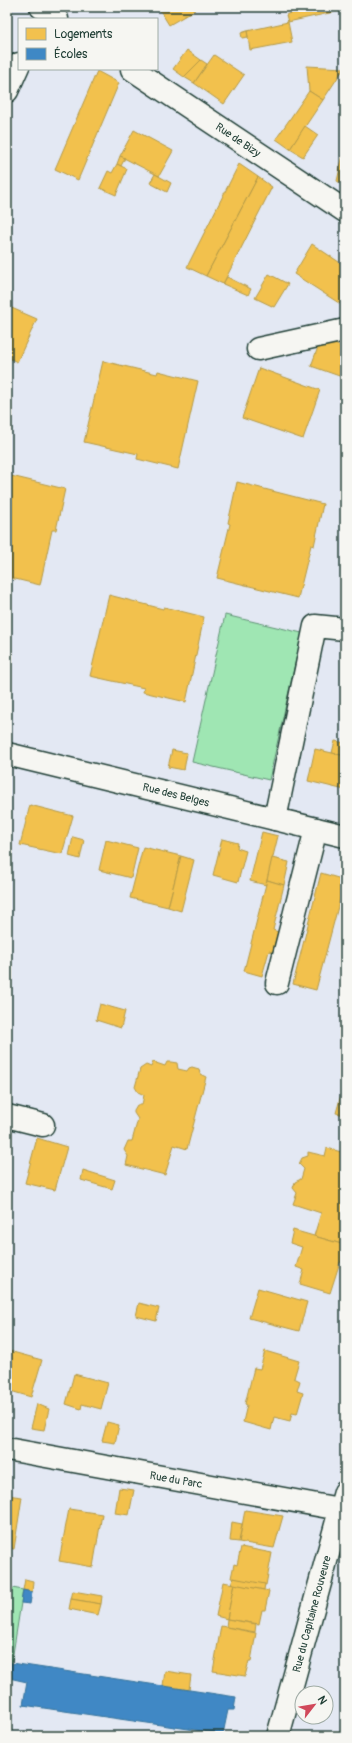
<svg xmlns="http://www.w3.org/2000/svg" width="352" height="1743" viewBox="0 0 352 1743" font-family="Pangolin,sans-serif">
	<rect width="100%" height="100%" fill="#e3e8f3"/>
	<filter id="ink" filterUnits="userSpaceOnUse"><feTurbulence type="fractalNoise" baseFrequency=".025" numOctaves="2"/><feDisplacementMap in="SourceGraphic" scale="8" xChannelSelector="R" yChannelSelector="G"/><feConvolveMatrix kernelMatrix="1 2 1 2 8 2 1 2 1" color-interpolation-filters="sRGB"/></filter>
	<g filter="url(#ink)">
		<g fill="#9fe6b3" stroke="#5f9274">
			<polygon points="225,615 302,633 269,780 192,762"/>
			<polygon points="7,1587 23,1590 7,1692"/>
		</g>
		<g fill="#f2c14e" stroke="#b39946">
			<polygon points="158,7 194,7 195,10 169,25"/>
			<polygon points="302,7 331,7 334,12 288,22 286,15"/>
			<polygon points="288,22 292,42 250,50 247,31"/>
			<polygon points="247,31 248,37 242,38 241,33"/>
			<polygon points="187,50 201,60 184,77 173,69"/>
			<polygon points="214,55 244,75 224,104 194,83"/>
			<polygon points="201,60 207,64 194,83 184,77"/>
			<polygon points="307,66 344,68 323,100 309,91"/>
			<polygon points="97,71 119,83 78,180 55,169"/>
			<polygon points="309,91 323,100 290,149 276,139"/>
			<polygon points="305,126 318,135 303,157 290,149"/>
			<polygon points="134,130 173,151 159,176 120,156"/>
			<polygon points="345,146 345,186 337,181"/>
			<polygon points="120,156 125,158 121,166 117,164"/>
			<polygon points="117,164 127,169 116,195 100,188 108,171 112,173"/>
			<polygon points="239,164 258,177 206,276 187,267"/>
			<polygon points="155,174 171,183 167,192 150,183"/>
			<polygon points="258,177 272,187 223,284 206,276"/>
			<polygon points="312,244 345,266 345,307 294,274"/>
			<polygon points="269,274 288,284 274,307 255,298"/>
			<polygon points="227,277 251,289 248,295 223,284"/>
			<polygon points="7,306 37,319 17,362 7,357"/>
			<polygon points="321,339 345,348 345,378 311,366"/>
			<polygon points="103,361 157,374 158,371 198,381 178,469 137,459 138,454 84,442"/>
			<polygon points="259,368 320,390 303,439 242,418"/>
			<polygon points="7,475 65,489 56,530 52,530 40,585 7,577"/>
			<polygon points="237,482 323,504 314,546 311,545 298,598 217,578 230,524 228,523"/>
			<polygon points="109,595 163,609 164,607 204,617 186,702 143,692 144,688 90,676"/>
			<polygon points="335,741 345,743 345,756 332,753"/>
			<polygon points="315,749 345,756 345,790 308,781"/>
			<polygon points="172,750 187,753 184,770 168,767"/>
			<polygon points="30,805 73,816 62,854 20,845"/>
			<polygon points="262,832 278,836 266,885 250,881"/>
			<polygon points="73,837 84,840 80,859 69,856"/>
			<polygon points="222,839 238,843 237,848 246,851 238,882 213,875"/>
			<polygon points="106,840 138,848 131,878 99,870"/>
			<polygon points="143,847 181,856 168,907 130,898"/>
			<polygon points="181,856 194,860 181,911 168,907"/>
			<polygon points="272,858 289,862 284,885 267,880"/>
			<polygon points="321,873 345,880 316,990 293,984"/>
			<polygon points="267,880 284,885 273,930 278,932 273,952 269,951 262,976 244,971"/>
			<polygon points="100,1004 125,1011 121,1028 96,1020"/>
			<polygon points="153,1062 165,1066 167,1062 171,1062 177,1063 178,1069 187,1071 189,1068 192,1067 199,1069 200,1074 206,1077 187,1149 174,1145 165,1175 126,1165 128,1156 124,1150 128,1141 132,1141 138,1119 134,1113 134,1110 137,1105 142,1105 144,1095 138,1092 135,1087 140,1069 146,1065 151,1067"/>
			<polygon points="345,1081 345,1115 336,1113"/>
			<polygon points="37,1138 67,1147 55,1190 25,1183"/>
			<polygon points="327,1148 345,1153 345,1245 314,1236 321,1213 293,1204 297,1193 293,1188 295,1182 301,1179 304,1169 299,1164 302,1158 308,1156 308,1152 325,1156"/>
			<polygon points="83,1170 115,1180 112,1189 81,1180"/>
			<polygon points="293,1230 345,1245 345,1252 342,1262 340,1262 330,1293 300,1284 304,1270 296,1267 302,1247 290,1243"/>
			<polygon points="258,1288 307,1302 299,1331 249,1318"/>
			<polygon points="139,1303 159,1308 156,1321 136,1316"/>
			<polygon points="9,1351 42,1360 31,1397 7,1390 7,1358"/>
			<polygon points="265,1351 299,1361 294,1378 300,1381 297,1391 303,1393 297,1414 292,1413 290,1421 274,1417 271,1430 243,1422 247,1405 245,1404 254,1368 260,1369"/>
			<polygon points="74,1374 108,1383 101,1409 82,1404 81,1409 66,1404"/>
			<polygon points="37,1404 49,1409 44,1430 31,1428"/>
			<polygon points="107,1422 119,1425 115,1443 102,1441"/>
			<polygon points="119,1488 134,1490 129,1515 115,1513"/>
			<polygon points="7,1495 22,1497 14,1549 7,1548"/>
			<polygon points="69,1509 102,1514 93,1567 59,1561"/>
			<polygon points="245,1510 283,1516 274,1548 239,1542"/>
			<polygon points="232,1522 242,1524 239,1542 230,1541"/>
			<polygon points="241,1547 272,1553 266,1585 231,1578 234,1564 237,1565"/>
			<polygon points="233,1578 265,1584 264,1590 231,1584"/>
			<polygon points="25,1579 33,1581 32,1592 23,1590"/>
			<polygon points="223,1582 234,1584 227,1619 216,1616"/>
			<polygon points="234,1584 269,1591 265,1610 262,1610 259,1624 227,1619"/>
			<polygon points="73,1591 102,1596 101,1604 71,1599"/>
			<polygon points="71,1599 101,1604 98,1615 69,1609"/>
			<polygon points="227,1619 256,1624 255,1632 226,1627"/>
			<polygon points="221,1626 256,1633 251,1661 249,1661 245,1676 213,1671"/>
			<polygon points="165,1671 191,1675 189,1690 163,1686"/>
		</g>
		<g fill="#3f88c5" stroke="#35729a">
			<polygon points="23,1590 32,1592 30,1604 21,1603"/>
			<polygon points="11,1663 236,1697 234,1710 228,1710 223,1734 23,1705 27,1682 9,1678"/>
		</g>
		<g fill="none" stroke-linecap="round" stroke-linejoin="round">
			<defs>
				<g id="minor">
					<polyline points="41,7 57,19"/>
					<polyline points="132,69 345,211"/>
					<polyline points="7,91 19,64"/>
					<polyline points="258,349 345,330"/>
					<polyline points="7,754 345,836"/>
					<polyline points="275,819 315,626 345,629"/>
					<polyline points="277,983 316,829"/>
					<polyline points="7,1116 43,1125"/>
					<polyline points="7,1449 345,1510"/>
					<polyline points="278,1736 345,1492"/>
				</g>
			</defs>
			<use href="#minor" stroke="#1f3d34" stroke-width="25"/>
			<use href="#minor" stroke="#f6f6f2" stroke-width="22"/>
		</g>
	</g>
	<g text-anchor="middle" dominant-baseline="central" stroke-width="4" stroke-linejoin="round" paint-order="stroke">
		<g font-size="11" fill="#1f3d34" stroke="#f6f6f2">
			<text transform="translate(238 140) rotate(34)">Rue de Bizy</text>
			<text transform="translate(176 795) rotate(14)">Rue des Belges</text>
			<text transform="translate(176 1480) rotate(10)">Rue du Parc</text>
			<text transform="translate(312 1614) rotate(-75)">Rue du Capitaine Rouveure</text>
		</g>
	</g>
	<rect width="352" height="1743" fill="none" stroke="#f6f6f2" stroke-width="24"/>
	<rect x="12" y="12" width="328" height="1719" fill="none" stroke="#1f3d34" stroke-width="1.5" filter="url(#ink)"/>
	<rect x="18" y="18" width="140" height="52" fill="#f6f6f2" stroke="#a0aca6"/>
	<rect x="26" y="28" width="20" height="12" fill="#f2c14e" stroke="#a0aca6"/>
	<text x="54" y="38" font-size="12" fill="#1f3d34">Logements</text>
	<rect x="26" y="48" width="20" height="12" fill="#3f88c5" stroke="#a0aca6"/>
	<text x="54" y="58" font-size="12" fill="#1f3d34">Écoles</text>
	<g transform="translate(314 1705) rotate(59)"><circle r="19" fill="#f6f6f2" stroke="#a0aca6"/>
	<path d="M0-3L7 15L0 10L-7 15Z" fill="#d1495b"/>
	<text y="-6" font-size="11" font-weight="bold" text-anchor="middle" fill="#1f3d34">N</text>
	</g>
</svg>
